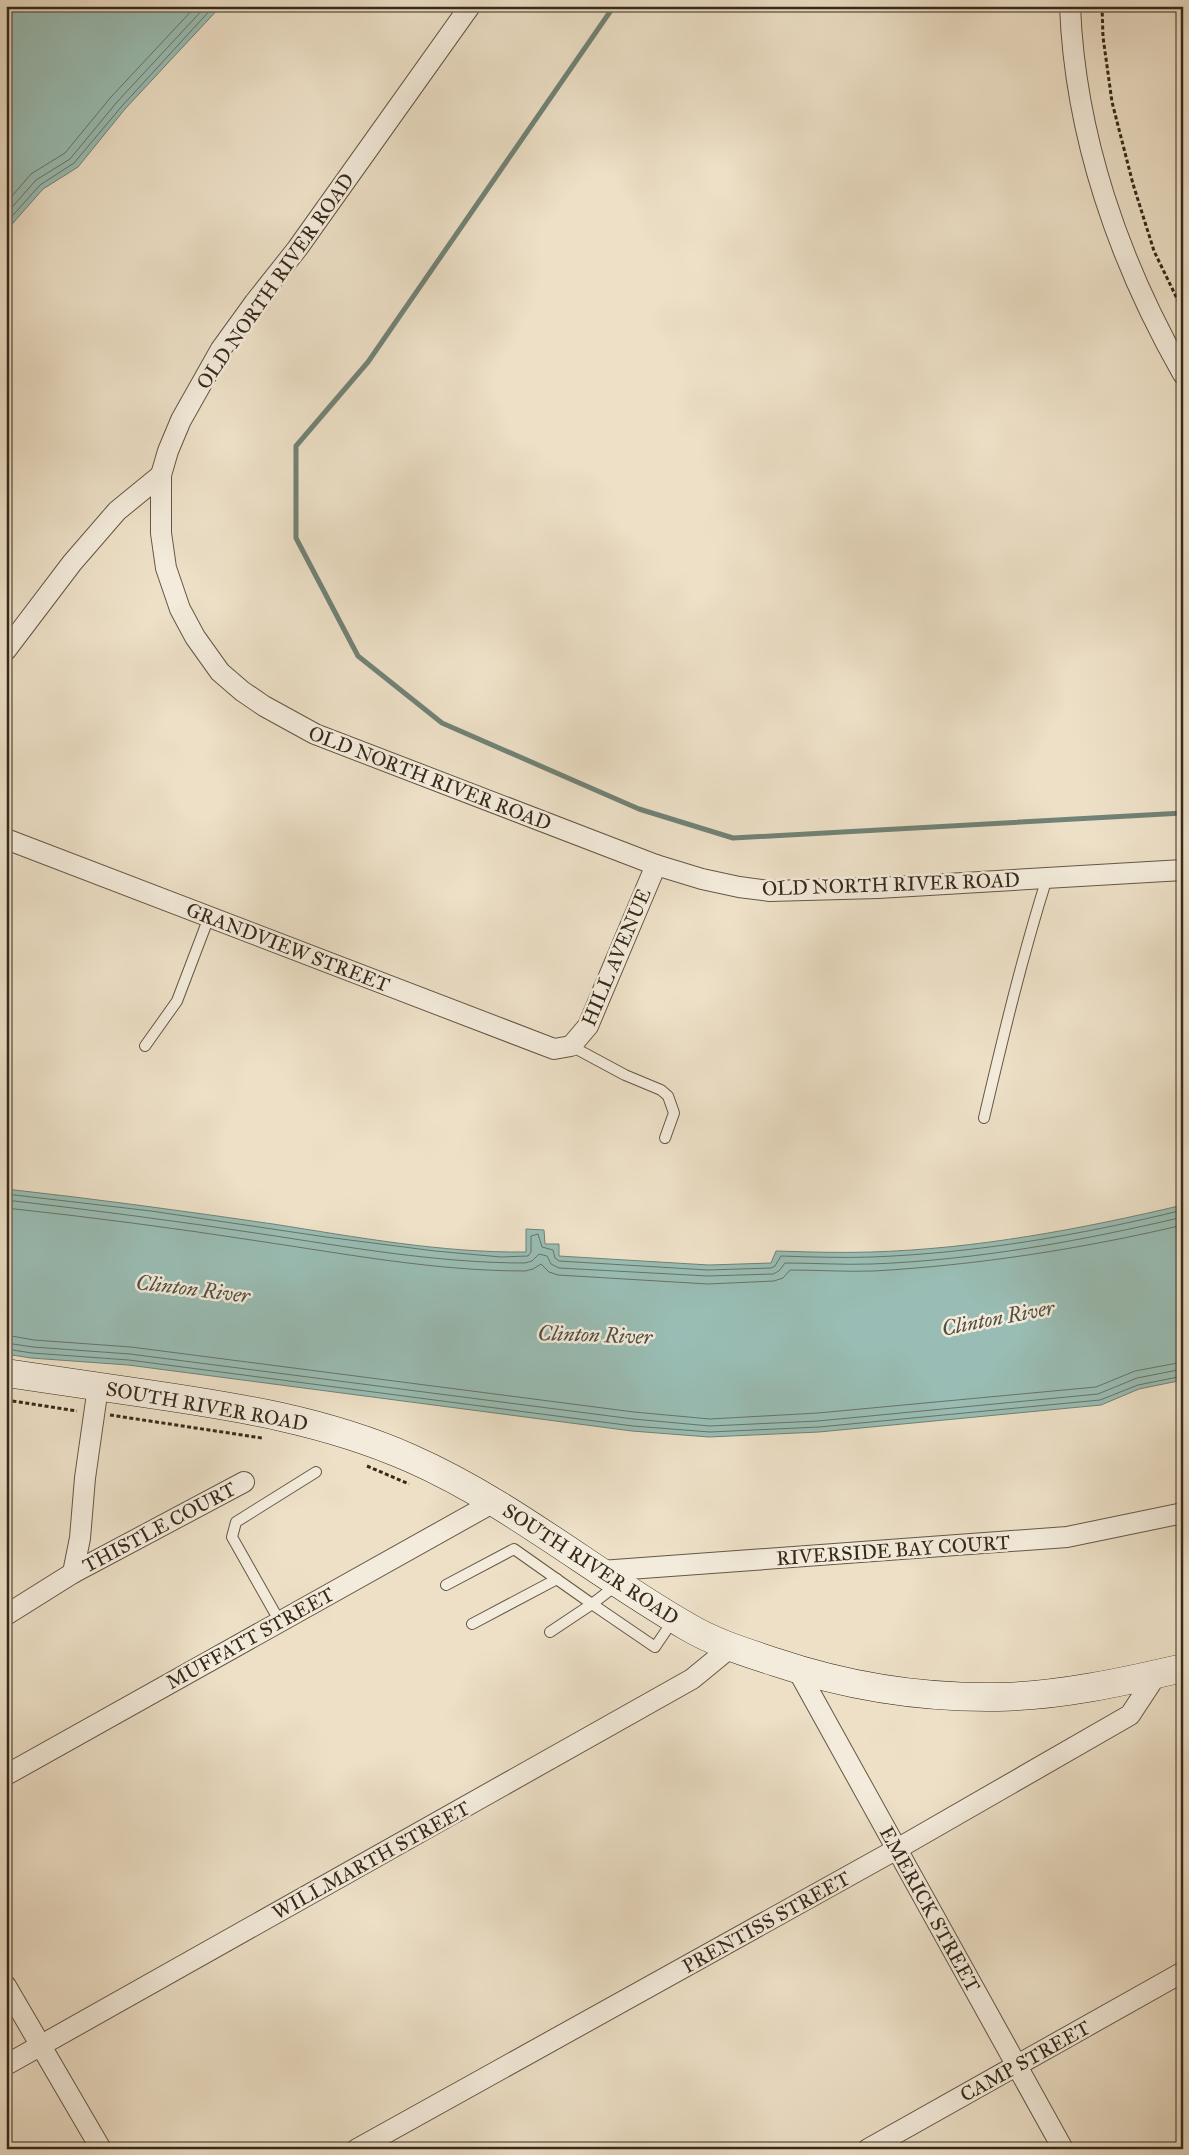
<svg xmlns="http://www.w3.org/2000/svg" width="1189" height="2155" viewBox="0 0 1189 2155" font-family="'IM FELL Great Primer',serif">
	<rect width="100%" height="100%" fill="#ede0c7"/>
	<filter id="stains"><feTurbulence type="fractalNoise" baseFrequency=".004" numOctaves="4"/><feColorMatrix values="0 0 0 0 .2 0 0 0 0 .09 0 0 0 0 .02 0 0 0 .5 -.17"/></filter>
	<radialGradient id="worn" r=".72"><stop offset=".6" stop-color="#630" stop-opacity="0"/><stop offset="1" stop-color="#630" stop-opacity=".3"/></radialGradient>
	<g fill="#99bdb4" stroke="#718276">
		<polygon points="6,6 221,6 125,109 78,167 43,189 6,231"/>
		<path d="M6,1189c90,10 178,22 267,35 83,13 169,29 253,28v-23l18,1 1,14h14v12l150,9 62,-2 5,-12c32,1 64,2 95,1 105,-3 210,-23 312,-47v175l-44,9 -38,16 -282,27 -110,5 -77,-6 -504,-66 -97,-7 -25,-4z"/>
	</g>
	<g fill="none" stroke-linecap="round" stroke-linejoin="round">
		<g stroke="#687367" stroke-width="1">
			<polyline points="6,203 31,174 65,153 111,97 196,6"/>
			<polyline points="6,214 36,180 70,159 117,102 206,6"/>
			<polyline points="6,223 40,185 74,163 122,106 214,6"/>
			<path d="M6,1194l145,17 175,26 109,14 66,6 27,-1 3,-4v-16l7,-2 4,13 11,3 2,8 4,3 149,9 63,-2 4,-2 6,-10c30,1 61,2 91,1 105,-4 209,-22 311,-47"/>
			<path d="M6,1200c86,10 171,21 256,34 86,13 175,29 263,29l7,-2 7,-7 8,2 4,8 8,4 149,8 65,-2 6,-3 6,-8c29,0 58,2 87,1 105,-4 209,-23 311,-47"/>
			<path d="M6,1208c84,9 168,20 252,33 88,13 178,30 267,30l8,-2 8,-5 8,8 9,3 150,9 66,-3 9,-3 7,-8c28,0 56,2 84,1 104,-6 207,-22 309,-46"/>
			<polyline points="6,1335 34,1340 131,1347 634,1412 710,1419 818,1413 1096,1387 1135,1371 1183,1362"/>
			<polyline points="6,1343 33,1347 130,1354 633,1419 710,1426 818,1421 1098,1394 1137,1378 1183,1369"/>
			<polyline points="6,1349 32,1353 129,1360 633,1426 710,1432 819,1427 1100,1400 1138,1385 1183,1376"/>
		</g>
		<polyline stroke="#718276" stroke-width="5" points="614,6 368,362 296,446 296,538 358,656 442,723 639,809 733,838 1183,813"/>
		<defs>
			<g id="lane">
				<polyline points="145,1046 177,1001 209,917"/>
				<polyline points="571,1046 625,1075 661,1090 668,1096 674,1113 665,1138"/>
				<path d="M984,1118c19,-81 38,-161 63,-240"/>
				<polyline points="618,1584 592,1604 655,1647 674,1619"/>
				<polyline points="446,1585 514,1549 592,1604 550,1632"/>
				<polyline points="280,1622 232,1537 236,1522 316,1472"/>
				<polyline points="472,1624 557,1579"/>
			</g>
			<g id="street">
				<polyline points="470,6 297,249 255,302 221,349 181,420 168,451 161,475 161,533 166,568 180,609 195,637 220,672 242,691 264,706 315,734 656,865 702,879 739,887 770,891 878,888 1183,870"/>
				<path d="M1070,6c5,130 49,256 113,368"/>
				<polyline points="6,650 72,563 117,511 161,475"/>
				<polyline points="6,839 554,1049 571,1046 588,1026 656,865"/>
				<polyline points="601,1571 1067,1537 1183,1513"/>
				<polyline points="73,1573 80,1538 85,1478 98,1387"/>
				<polyline points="6,1615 73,1573 244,1482"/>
				<polyline points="797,1669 1063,2149"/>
				<polyline points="6,1775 494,1502"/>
				<polyline points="6,1986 101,2149"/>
				<polyline points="6,2065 692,1679 731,1647"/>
				<polyline points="357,2149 897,1849 1130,1715 1157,1674"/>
				<polyline points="868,2149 1183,1972"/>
			</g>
			<path id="secondary" d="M6,1373c48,7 95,14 143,21 89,13 177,27 261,64 100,44 184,115 278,169 27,16 57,25 87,35 71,24 148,36 222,35 62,-1 126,-15 186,-29"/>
		</defs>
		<use href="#lane" stroke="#645745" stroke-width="12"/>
		<use href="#street" stroke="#645745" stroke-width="22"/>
		<use href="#secondary" stroke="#36291a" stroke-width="29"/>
		<g stroke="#36291a" stroke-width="3" stroke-dasharray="4 2.5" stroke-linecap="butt">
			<polyline points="1102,6 1103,37 1112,102 1133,184 1154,251 1183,311"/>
			<polyline points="6,1400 77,1411"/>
			<polyline points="110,1415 262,1438"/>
			<polyline points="367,1466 409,1484"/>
		</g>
		<use href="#lane" stroke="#f3ebdb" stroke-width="10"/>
		<use href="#street" stroke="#f3ebdb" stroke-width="20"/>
		<use href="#secondary" stroke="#f3ebdb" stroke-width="28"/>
	</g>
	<g text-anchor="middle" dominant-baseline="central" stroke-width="5" stroke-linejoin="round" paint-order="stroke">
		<g font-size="20" fill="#36291a" stroke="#f3ebdb">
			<text transform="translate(275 281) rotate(-55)">OLD NORTH RIVER ROAD</text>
			<text transform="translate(430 778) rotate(21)">OLD NORTH RIVER ROAD</text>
			<text transform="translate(891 884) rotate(-2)">OLD NORTH RIVER ROAD</text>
			<text transform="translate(288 947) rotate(21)">GRANDVIEW STREET</text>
			<text transform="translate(616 957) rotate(-67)">HILL AVENUE</text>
			<text transform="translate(207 1406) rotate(10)">SOUTH RIVER ROAD</text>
			<text transform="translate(159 1527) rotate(-28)">THISTLE COURT</text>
			<text transform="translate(893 1550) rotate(-4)">RIVERSIDE BAY COURT</text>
			<text transform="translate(591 1564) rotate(33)">SOUTH RIVER ROAD</text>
			<text transform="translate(250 1638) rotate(-29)">MUFFATT STREET</text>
			<text transform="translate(371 1860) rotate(-29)">WILLMARTH STREET</text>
			<text transform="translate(930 1909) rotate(61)">EMERICK STREET</text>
			<text transform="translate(766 1922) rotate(-29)">PRENTISS STREET</text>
			<text transform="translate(1025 2061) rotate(-29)">CAMP STREET</text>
		</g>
		<g font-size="21" font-style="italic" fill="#4f4e40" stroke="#f3ebdb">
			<text transform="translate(193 1289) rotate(7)">Clinton River</text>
			<text transform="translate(998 1318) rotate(-11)">Clinton River</text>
			<text transform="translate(595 1335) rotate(2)">Clinton River</text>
		</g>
	</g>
	<rect width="1189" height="2155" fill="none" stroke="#ede0c7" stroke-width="25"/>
	<rect x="8" y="8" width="1174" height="2140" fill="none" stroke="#36291a" stroke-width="2.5"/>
	<rect x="12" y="12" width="1164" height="2130" fill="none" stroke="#36291a"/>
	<rect width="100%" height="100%" filter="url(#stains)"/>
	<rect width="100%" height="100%" fill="url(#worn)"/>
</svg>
